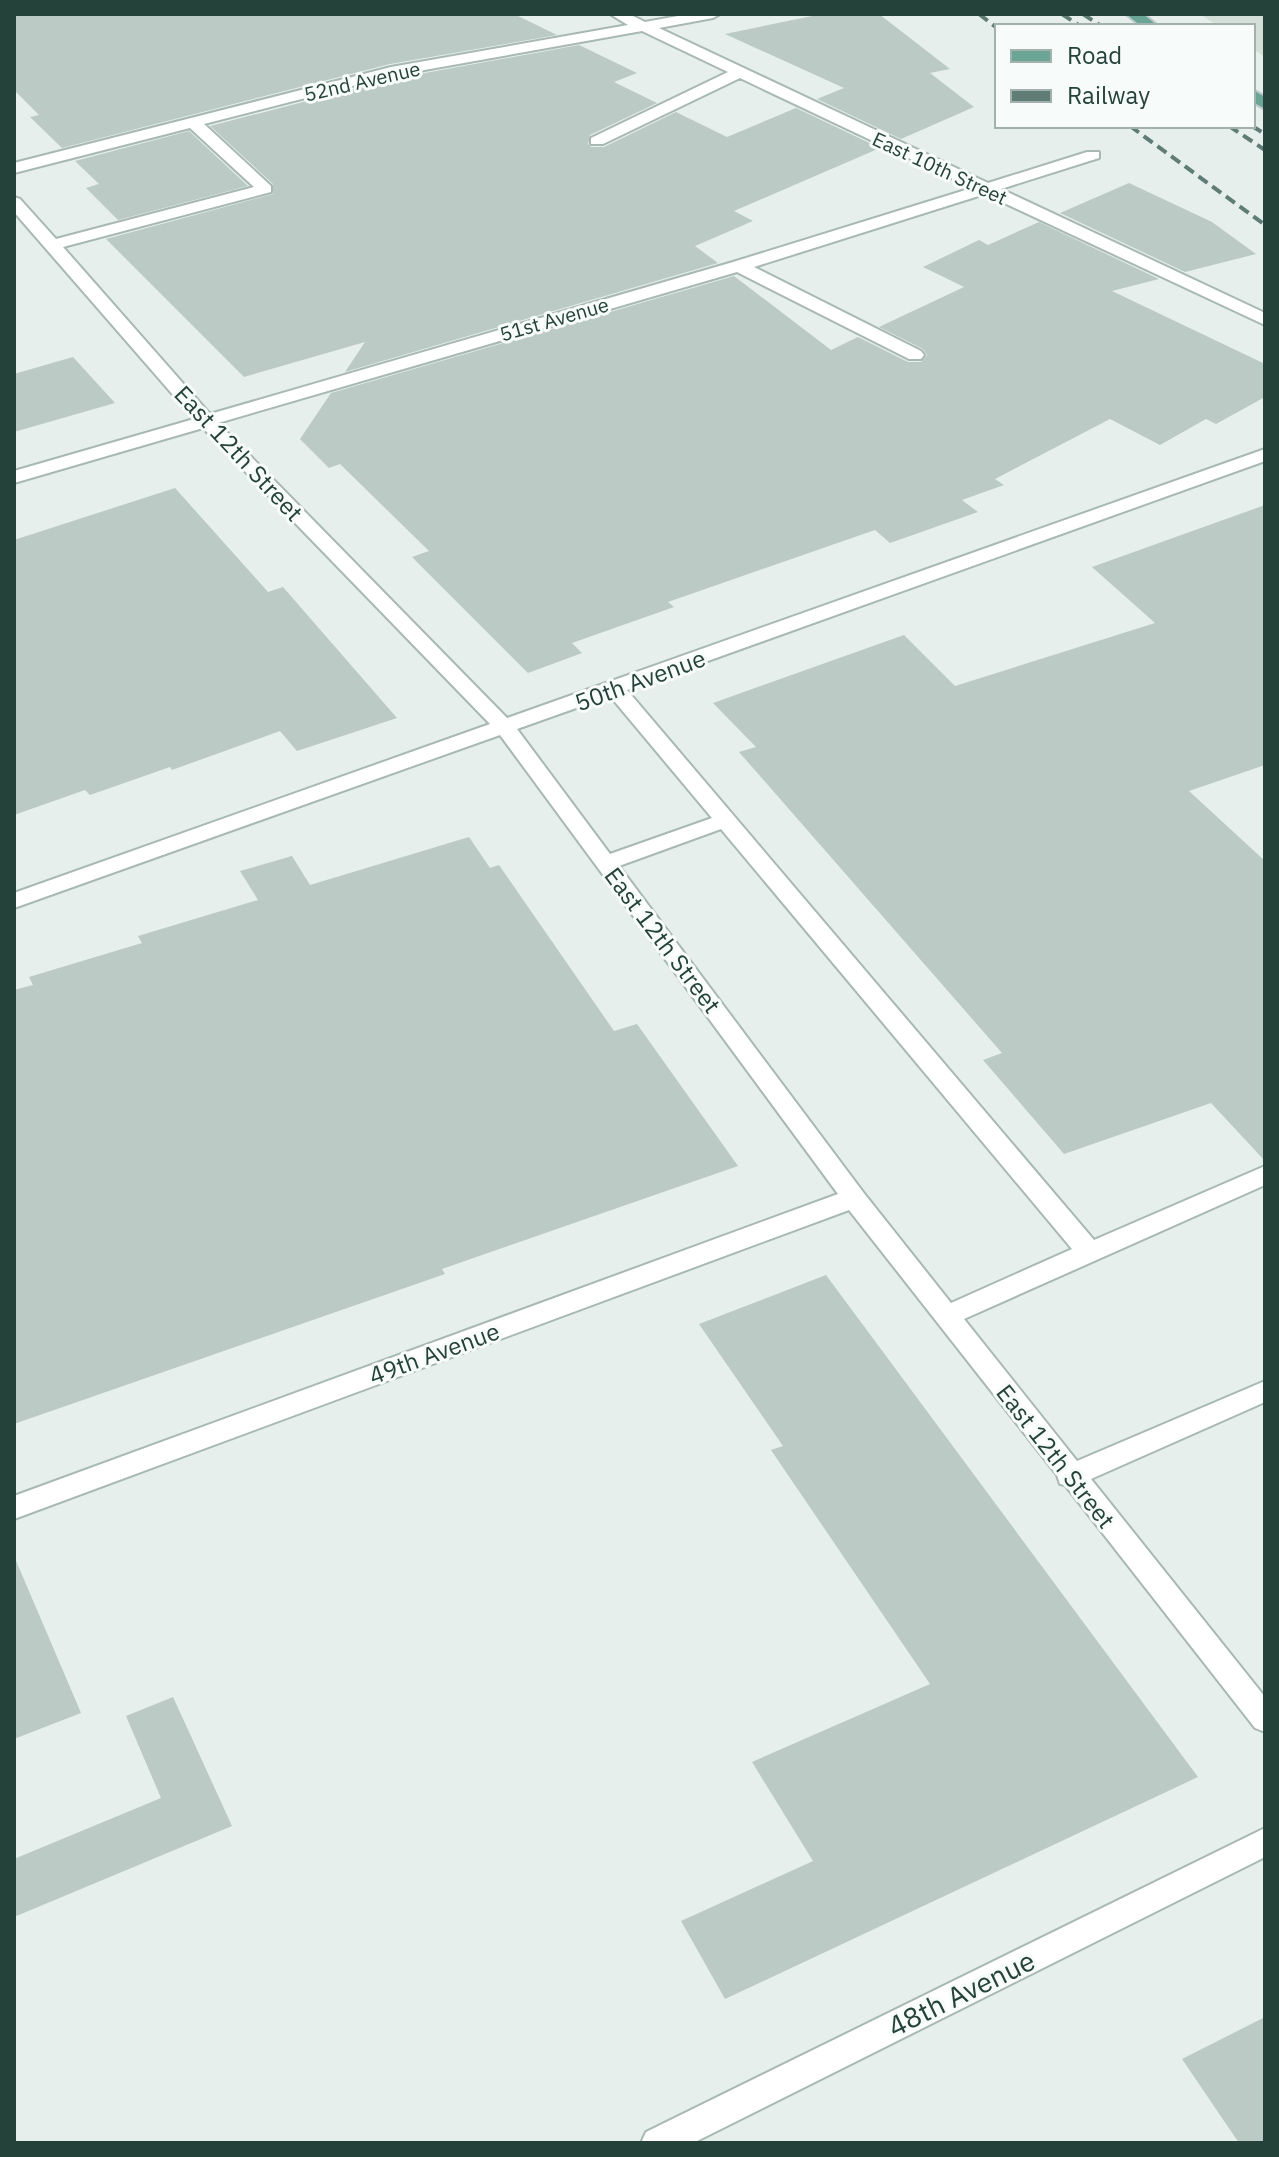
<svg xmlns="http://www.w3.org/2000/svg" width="1279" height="2157" viewBox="0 0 1279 2157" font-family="'IBM Plex Sans',sans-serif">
	<rect width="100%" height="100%" fill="#e6efeb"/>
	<polygon fill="#d4dfda" points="1200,14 1265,14 1265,57 1253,49 1253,26 1218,26"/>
	<g fill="#bbcac4">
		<polygon points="14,14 514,14 557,35 390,64 62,148 30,117 39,115 14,90"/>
		<polygon points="822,14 879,14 950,69 930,73 974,107 901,139 817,99 844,88 725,34"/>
		<polygon points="579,45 637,73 614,82 657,103 590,135 588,144 591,147 604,147 676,112 727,137 796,108 880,148 734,211 753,221 695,246 718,263 345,372 365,342 244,377 106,239 273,194 273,184 210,126 392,79"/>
		<polygon points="189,131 248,186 118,220 86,188 99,184 75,161"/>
		<polygon points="1129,183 1212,222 1256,254 1185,272 1060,213"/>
		<polygon points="1039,222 1159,279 1112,291 1265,364 1265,397 1216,424 1206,419 1160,445 1110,419 995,479 1004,485 962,500 978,512 890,543 875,530 668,602 674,607 572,643 582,653 528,673 412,557 429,551 340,464 329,468 300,439 331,393 734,276 831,350 858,337 908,362 921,362 927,355 923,349 879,327 964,287 923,267 979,240 988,245"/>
		<polygon points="73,357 115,403 14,432 14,374"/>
		<polygon points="175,488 268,592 283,587 397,718 297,751 280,731 172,770 170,767 90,795 85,790 14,815 14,540"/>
		<polygon points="1265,505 1265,765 1189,791 1265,861 1265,1161 1211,1103 1064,1154 983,1060 1002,1053 739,752 756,747 713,703 904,635 955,686 1155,623 1092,567"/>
		<polygon points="469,837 490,868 499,865 614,1031 637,1024 738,1166 442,1269 445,1274 14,1424 14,990 33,985 29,977 142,943 138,936 258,900 240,871 292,856 310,885"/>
		<polygon points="826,1275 1198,1777 725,1999 681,1921 813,1861 752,1762 930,1684 771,1450 783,1446 699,1324"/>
		<polygon points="14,1556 81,1713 14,1739"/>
		<polygon points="173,1697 232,1826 14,1917 14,1859 161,1798 126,1716"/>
		<polygon points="1265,2017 1265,2143 1239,2143 1182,2059"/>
	</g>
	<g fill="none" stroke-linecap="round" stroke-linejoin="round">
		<defs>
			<g id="minor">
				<path d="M610,14h19l16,8 44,-8h31l-7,4 -54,10 329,155 99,-31h12v6l-98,31 264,124v12l-280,-131 -231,73 167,84 3,4 -3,4h-12l-172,-87 -519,151 289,295 758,-269v12l-638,229 467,550 171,-74v19l-301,134 113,142 188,-80v21l-174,77 174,218v35l-10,-4 -190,-243 -5,-1 -3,-9 -208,-265 -835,309v-23l824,-302 -338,-459 -486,173v-15l476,-169 -287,-296 -189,55v-12l180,-52 -180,-207v-15l6,2 36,40 198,-52 -64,-59 -176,45v-10l377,-96 237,-42zM642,31l86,41 -137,66v6h12l137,-66 232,110 -239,74 -523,152 -147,-167 208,-55v-6l-67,-62 187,-48zM610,696l102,122 -102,36 -93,-125zM721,829l351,420 -121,54 -88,-111 -244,-326z"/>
				<polygon points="1265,1828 1265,1857 693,2143 641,2143 646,2132"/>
			</g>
			<g id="major">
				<polygon points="1126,14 1143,14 1158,26 1141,26"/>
				<polygon points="1253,90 1265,97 1265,109 1253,102"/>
			</g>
		</defs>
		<use href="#minor" stroke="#a8b8b2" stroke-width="4"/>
		<use href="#major" stroke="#c2cac8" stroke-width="4"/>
		<use href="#minor" fill="#fff" fill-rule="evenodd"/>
		<use href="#major" fill="#6aa596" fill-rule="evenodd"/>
		<g stroke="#5f7d75" stroke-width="4" stroke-dasharray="11 6" stroke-linecap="butt">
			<polyline points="979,14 997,28"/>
			<polyline points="1062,14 1080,26"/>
			<polyline points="1083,14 1101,26"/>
			<polyline points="1130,126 1265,225"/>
			<polyline points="1229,126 1265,150"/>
			<polyline points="1252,126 1265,134"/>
		</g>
	</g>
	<g text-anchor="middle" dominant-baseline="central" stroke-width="6" stroke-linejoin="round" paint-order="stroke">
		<g font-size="20" fill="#24423a" stroke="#f7fbf9">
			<text transform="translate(362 81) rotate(-13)">52nd Avenue</text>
			<text transform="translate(940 168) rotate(25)">East 10th Street</text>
			<text transform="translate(554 319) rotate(-16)">51st Avenue</text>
		</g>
		<g font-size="24" fill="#24423a" stroke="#f7fbf9">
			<text transform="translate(239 453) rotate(47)">East 12th Street</text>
			<text transform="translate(640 680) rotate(-20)">50th Avenue</text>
			<text transform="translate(663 940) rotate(53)">East 12th Street</text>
			<text transform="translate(434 1353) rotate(-20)">49th Avenue</text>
			<text transform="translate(1056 1456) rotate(52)">East 12th Street</text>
		</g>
		<g font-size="28" fill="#24423a" stroke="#f7fbf9">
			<text transform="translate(961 1993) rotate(-26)">48th Avenue</text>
		</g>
	</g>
	<rect width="1279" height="2157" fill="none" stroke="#24423a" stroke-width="32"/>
	<rect x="995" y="24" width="260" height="104" fill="#f7fbf9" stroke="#a3b1ad" stroke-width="2"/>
	<rect x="1011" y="50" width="40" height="12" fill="#6aa596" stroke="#a3b1ad" stroke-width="2"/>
	<text x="1067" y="64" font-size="24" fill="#24423a">Road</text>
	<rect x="1011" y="90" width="40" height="12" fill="#5f7d75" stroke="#a3b1ad" stroke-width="2"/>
	<text x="1067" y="104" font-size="24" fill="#24423a">Railway</text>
</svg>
